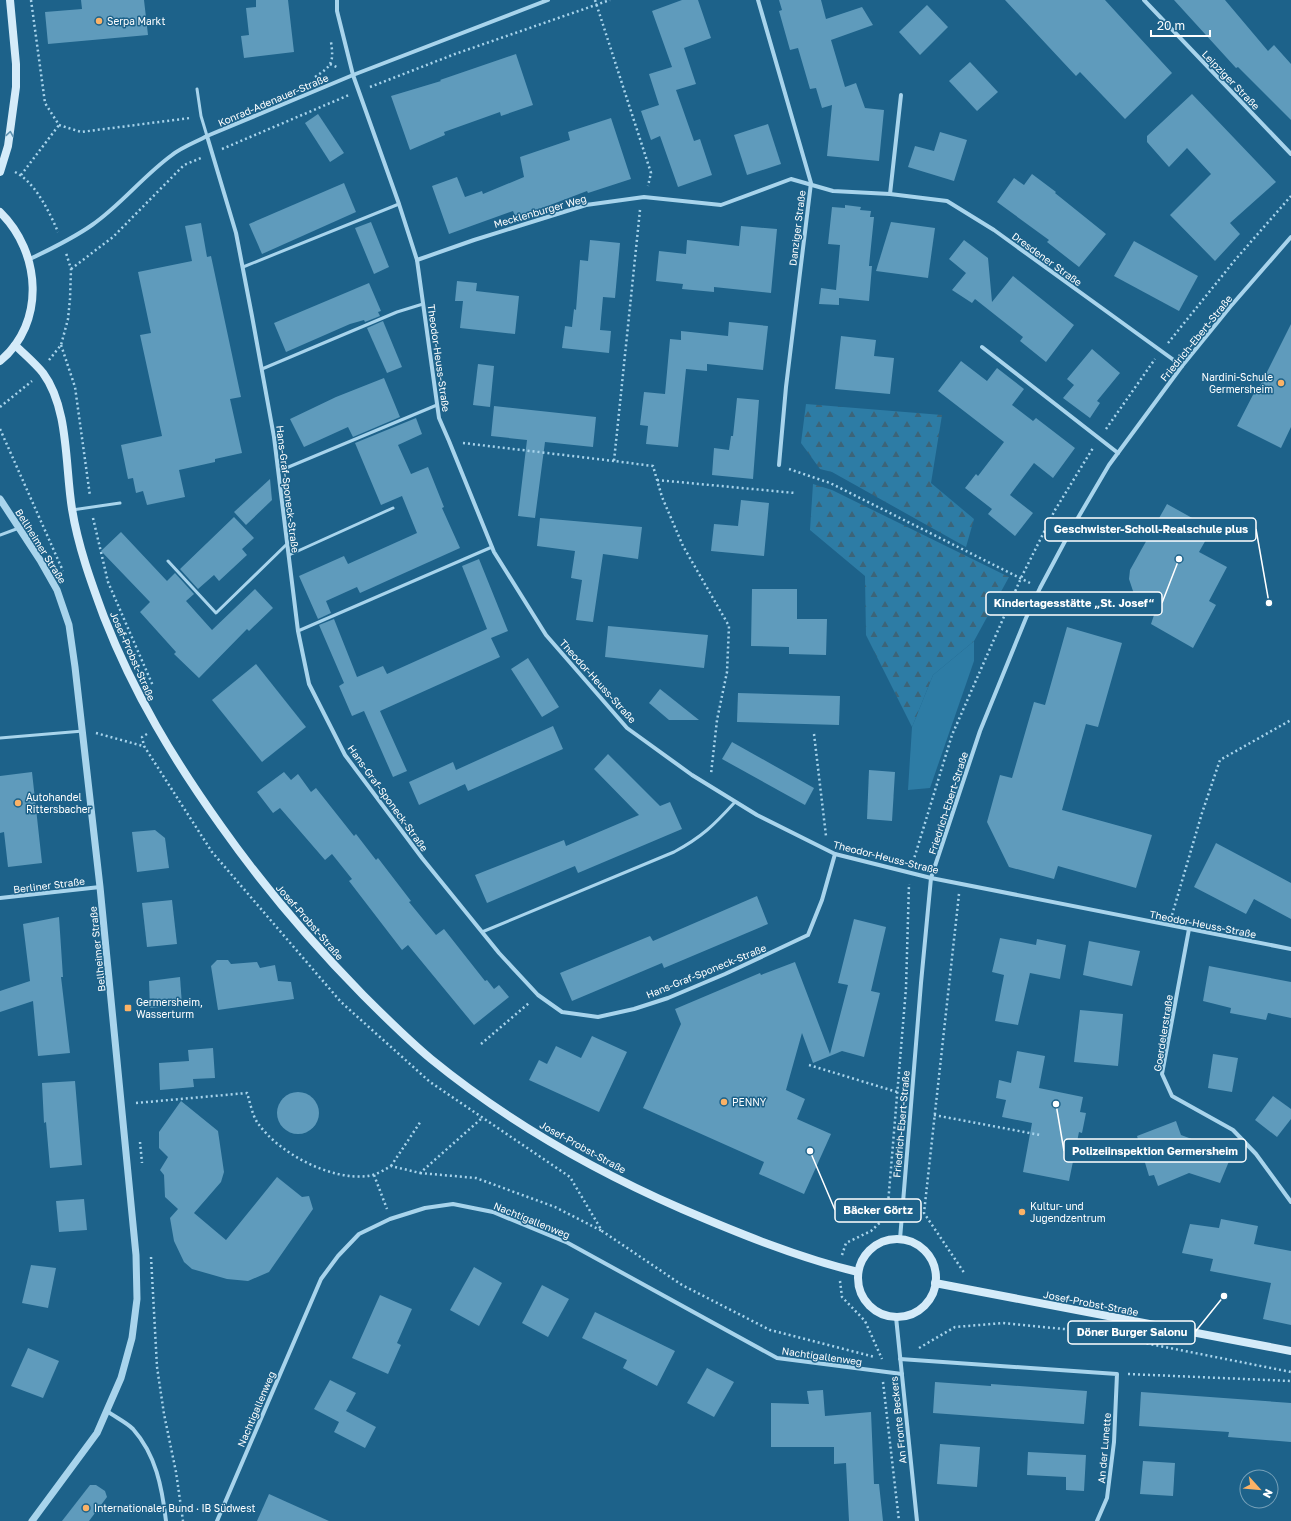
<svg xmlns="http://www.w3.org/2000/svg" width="1291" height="1521" viewBox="0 0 1291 1521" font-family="'Golos Text',sans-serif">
	<defs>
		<pattern id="forest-firs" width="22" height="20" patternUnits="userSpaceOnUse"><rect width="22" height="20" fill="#2d7ca5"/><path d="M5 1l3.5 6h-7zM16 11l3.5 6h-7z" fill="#3c6478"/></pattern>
	</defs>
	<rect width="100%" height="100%" fill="#1d628a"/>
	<polygon fill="#2d7ca5" points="974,641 974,661 930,788 908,790 912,727 933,675"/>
	<g fill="url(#forest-firs)">
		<polygon points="806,404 942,415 931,483 974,519 966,547 832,472 820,469 801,443"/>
		<polygon points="813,484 832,490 1009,577 974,641 933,675 912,727 866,635 865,576 810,530"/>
	</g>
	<g fill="#5f9bbc">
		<polygon points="81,0 144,0 148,35 48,44 45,12 82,9"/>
		<polygon points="256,0 288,0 294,52 244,58 241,36 249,35 246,8 256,7"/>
		<polygon points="682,0 698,0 711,38 684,48 696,84 676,90 694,141 700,139 712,175 678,187 660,136 651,140 641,111 659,105 649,74 672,67 652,11"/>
		<polygon points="779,0 821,0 826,19 862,7 873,25 831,40 845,87 856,83 865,108 884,110 879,161 827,156 832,105 822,108 816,88 810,89 798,48 790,50 779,11 782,10"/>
		<polygon points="1005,0 1105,0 1172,73 1125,119 1080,72 1076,76"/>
		<polygon points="1174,0 1225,0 1268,51 1274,45 1291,64 1291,120 1238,67 1236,68"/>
		<polygon points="927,5 948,27 920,55 899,32"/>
		<polygon points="516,54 533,105 501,116 500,112 444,132 445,135 410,150 391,96 441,81 440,80"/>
		<polygon points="970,62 998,92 977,111 949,81"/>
		<polygon points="1192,94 1276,182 1230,223 1240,234 1215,261 1170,215 1211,174 1187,148 1169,167 1147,142 1147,136"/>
		<polygon points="318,114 344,153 330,162 305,123"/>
		<polygon points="611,118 631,179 588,193 587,191 516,218 513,211 449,234 432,186 457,177 465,197 482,191 483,194 524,177 520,157 570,140 568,132"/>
		<polygon points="768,124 781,164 747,175 734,135"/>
		<polygon points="940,132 967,140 954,181 908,167 915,146 934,151"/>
		<polygon points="1032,174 1056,192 1055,193 1106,234 1079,267 1047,242 1049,240 997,202 1014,178 1024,185"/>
		<polygon points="344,183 356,212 262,254 249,224"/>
		<polygon points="845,205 861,207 860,210 871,211 870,217 874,217 869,266 872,266 869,301 839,298 839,305 819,304 821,288 836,290 840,245 828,244 832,207 845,208"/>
		<polygon points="371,222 389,267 374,274 355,228"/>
		<polygon points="891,222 935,228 928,278 876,271"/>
		<polygon points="201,223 207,257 211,256 241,397 230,399 242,453 215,459 215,462 179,470 185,497 147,505 143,491 136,493 133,478 128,479 121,445 162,436 140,335 151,333 138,272 192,261 185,226"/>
		<polygon points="741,226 777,229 771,293 714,287 714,292 682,289 683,284 656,281 659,251 686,254 687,240 739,246"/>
		<polygon points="590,240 620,243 615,298 603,297 600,330 611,331 609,353 562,348 565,326 572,327 574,309 576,310 580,260 588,261"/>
		<polygon points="964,240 988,258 992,302 1013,276 1074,325 1046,362 1020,341 1023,337 975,299 972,303 952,290 966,273 949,259"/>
		<polygon points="1134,241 1198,276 1179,311 1114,276"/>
		<polygon points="457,281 477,283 476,291 519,296 515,334 460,328 463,301 455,301"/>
		<polygon points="369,283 381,311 378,312 380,316 365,322 364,320 350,324 286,352 274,323"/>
		<polygon points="383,321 402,367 387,373 367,328"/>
		<polygon points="729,322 768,326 763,370 707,364 707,371 686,369 678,447 646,444 648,426 640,425 644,392 665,394 670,339 681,340 681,331 728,336"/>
		<polygon points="1291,324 1291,427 1281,448 1237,426 1257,387 1259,388"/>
		<polygon points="841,336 876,340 874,356 894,358 890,394 835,389"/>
		<polygon points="1092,349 1120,373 1097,401 1100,403 1090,418 1063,398 1074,385 1067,379"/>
		<polygon points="961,361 987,381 997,368 1024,389 1012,405 1033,421 1036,418 1075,448 1053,478 1034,463 1010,495 1033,513 1015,536 988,514 992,509 965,488 976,474 978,476 1004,442 938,391"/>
		<polygon points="478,364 494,366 490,407 473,405"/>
		<polygon points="384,378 400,417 353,437 348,427 304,447 290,419 336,397"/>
		<polygon points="737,398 759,400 753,479 712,475 714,448 729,450 731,436 733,436"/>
		<polygon points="494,406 596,417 593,447 545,442 535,518 518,516 527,440 491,436"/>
		<polygon points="416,418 422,434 398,445 411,474 428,467 444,507 442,508 460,548 360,593 357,587 326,601 331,613 318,619 299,576 344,556 348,564 417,533 402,496 381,505 355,443"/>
		<polygon points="270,479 272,500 246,525 234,512"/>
		<polygon points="741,500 769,503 764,556 711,551 714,524 738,526"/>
		<polygon points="1167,504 1212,529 1199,552 1227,567 1209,601 1216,605 1193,648 1151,624 1157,606 1143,602 1134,594 1129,579 1130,570"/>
		<polygon points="234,517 254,538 242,549 247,555 219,581 214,575 198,589 180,569"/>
		<polygon points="540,518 642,527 638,559 603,554 593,622 576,620 582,580 571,578 575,551 537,546"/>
		<polygon points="121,532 167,581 175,573 194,594 186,601 212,630 255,589 273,608 249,631 247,629 199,678 174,654 176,652 140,612 150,602 101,551"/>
		<polygon points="479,559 508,631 491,638 500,657 380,711 407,771 393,777 364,711 352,716 339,686 344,683 319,625 334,619 357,677 383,666 387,674 487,629 462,566"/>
		<polygon points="752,589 797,589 797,619 827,619 826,655 789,654 789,647 751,646"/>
		<polygon points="608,626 708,635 704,668 605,657"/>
		<polygon points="1067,627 1122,643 1098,727 1086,724 1062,810 1152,835 1136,888 1058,866 1054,879 1009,867 987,822 1000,775 1012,778 1034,702 1045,705"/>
		<polygon points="528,658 559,707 542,717 511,669"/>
		<polygon points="256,664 306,727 262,762 212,700"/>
		<polygon points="660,689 699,720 669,720 649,703"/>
		<polygon points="738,693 840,696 839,725 737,722"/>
		<polygon points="553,726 563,749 468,791 465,784 419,805 409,782 453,762 456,770"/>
		<polygon points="732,742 814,788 805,805 722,759"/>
		<polygon points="608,754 660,806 670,802 682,829 578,873 575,866 487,903 475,875 564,840 566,846 639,815 594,769"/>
		<polygon points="869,770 895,772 892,821 867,819"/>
		<polygon points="32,772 42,863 8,867 4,832 0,833 0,776"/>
		<polygon points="284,772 291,780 298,774 311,792 316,788 354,836 356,834 376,860 378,858 411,901 409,902 436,935 444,929 485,981 487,980 494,989 499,985 509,997 474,1025 408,945 402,950 349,881 352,879 332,854 325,860 280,808 273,813 257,792"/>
		<polygon points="155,830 165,838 169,868 137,872 132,832"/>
		<polygon points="1216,843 1291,883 1291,919 1254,899 1246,914 1194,887"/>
		<polygon points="757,896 768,924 664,968 662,963 572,1001 560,973 650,936 653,941"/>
		<polygon points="172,900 177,944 147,947 142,903"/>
		<polygon points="59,917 63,977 61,977 70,1053 38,1056 33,1001 0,1012 0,991 30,981 23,924"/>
		<polygon points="854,919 886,927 871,991 880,993 864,1057 842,1051 813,1063 802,1033 786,1090 805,1099 797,1119 831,1134 804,1194 759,1174 764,1162 643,1108 681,1024 675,1009 760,973 761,975 795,962 830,1054 848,985 838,983"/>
		<polygon points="1000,938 1036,945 1037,939 1066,945 1060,979 1030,973 1018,1025 995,1021 1004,975 992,972"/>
		<polygon points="1089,941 1140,951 1132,986 1083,975"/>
		<polygon points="217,960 228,960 231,964 257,962 260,968 275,965 278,981 291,982 294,999 218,1010 211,966"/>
		<polygon points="1209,966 1291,982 1291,1018 1268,1013 1266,1020 1230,1013 1231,1008 1203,1001"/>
		<polygon points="180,977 182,1005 150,1008 149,981"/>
		<polygon points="1080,1010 1123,1014 1118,1066 1074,1062"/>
		<polygon points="592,1036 627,1052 599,1112 529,1080 539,1060 547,1064 556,1046 581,1058"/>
		<polygon points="213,1048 215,1078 193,1079 194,1087 160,1090 159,1063 189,1061 188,1050"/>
		<polygon points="1017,1051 1045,1056 1039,1088 1083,1097 1080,1112 1086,1113 1082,1133 1079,1132 1069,1181 1023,1172 1032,1123 1002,1117 1006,1100 996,1098 999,1080 1011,1083"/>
		<polygon points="1213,1054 1238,1058 1232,1092 1208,1088"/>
		<polygon points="75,1081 82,1165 50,1168 46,1122 44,1123 42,1083"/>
		<circle cx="298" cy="1113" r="21"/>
		<polygon points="1273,1096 1291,1109 1291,1119 1277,1137 1255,1120"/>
		<polygon points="181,1101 218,1131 224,1172 221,1182 194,1213 226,1240 277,1177 302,1197 309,1196 313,1209 269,1272 248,1281 227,1279 192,1269 184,1262 174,1241 170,1218 178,1209 165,1197 164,1175 160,1170 168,1157 159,1148 159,1132"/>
		<polygon points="1176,1121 1181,1135 1232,1154 1220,1183 1189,1173 1158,1186 1154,1175 1149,1176 1137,1136"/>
		<polygon points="84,1199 87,1230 59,1232 56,1201"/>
		<polygon points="1221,1219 1258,1226 1254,1244 1291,1251 1291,1325 1263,1319 1271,1283 1210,1271 1213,1259 1182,1253 1190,1224 1219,1228"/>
		<polygon points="31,1265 56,1268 48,1308 22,1303"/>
		<polygon points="474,1267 502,1283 479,1326 450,1310"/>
		<polygon points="542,1285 569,1299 548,1337 522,1323"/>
		<polygon points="380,1295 412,1309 397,1343 401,1345 388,1374 352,1358"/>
		<polygon points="595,1312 675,1351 657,1386 623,1368 627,1360 582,1338"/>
		<polygon points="28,1348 59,1361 43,1398 11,1386"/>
		<polygon points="707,1368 734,1382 714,1417 687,1403"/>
		<polygon points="330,1380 356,1393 346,1411 376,1427 365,1448 334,1432 339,1422 314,1409"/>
		<polygon points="935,1382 991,1386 991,1384 1087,1391 1084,1424 933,1413"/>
		<polygon points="823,1390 825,1416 871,1412 874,1484 879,1484 883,1521 849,1521 846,1463 834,1464 834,1447 771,1447 771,1403 809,1404 807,1391"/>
		<polygon points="1141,1392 1291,1403 1291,1442 1228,1437 1229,1432 1139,1426"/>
		<polygon points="940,1444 980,1447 977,1487 937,1484"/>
		<polygon points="1028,1452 1086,1455 1084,1491 1066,1490 1066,1477 1027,1475"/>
		<polygon points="1143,1461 1175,1463 1173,1496 1140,1494"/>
		<polygon points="90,1485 96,1485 105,1491 107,1497 89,1521 62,1521"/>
		<polygon points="269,1494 329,1521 257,1521"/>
	</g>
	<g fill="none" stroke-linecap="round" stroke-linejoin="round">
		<g stroke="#a8d4ec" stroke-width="2.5" stroke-dasharray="2 3" stroke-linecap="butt">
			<polyline points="31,0 45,103 59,125 81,132 190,118"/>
			<polyline points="595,0 651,173 648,186"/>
			<polyline points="330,64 339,68"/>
			<path d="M315,77c17,-11 19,-15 16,-35"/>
			<polyline points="370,87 455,54 610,0"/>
			<polyline points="222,149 349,95"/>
			<path d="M15,172c20,10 34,39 43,60"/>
			<polyline points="21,175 59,125"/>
			<polyline points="640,210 614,461 653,466 662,497 683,546 729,626 727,672 717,720 711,774"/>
			<polyline points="71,269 113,237 184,165 201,158"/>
			<polyline points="1168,343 1235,260 1291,196"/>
			<polyline points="61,345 75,387 90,496"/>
			<polyline points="49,360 61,345 68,319 70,299 71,269 66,253"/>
			<polyline points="0,407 32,381"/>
			<polyline points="0,429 63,571"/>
			<polyline points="1106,429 1155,359"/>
			<polyline points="463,443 614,461"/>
			<polyline points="789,469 830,483 1030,583"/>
			<polyline points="657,480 795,493"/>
			<polyline points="93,518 108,582 153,686"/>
			<polyline points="96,733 143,746"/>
			<polyline points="147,734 142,737 144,746 212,852 341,1002 430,1082 570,1177 602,1231 682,1285 770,1330 875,1357"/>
			<polyline points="814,734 826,836"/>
			<polyline points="913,862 952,735 1021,578 1055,510 1093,448"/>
			<polyline points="959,894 924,1213 965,1274"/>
			<polyline points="1172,915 1202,813 1220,760 1291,720"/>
			<polyline points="481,1044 529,1003"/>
			<polyline points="809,1065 897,1092"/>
			<path d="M136,1103l111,-10c3,9 5,21 10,29 21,31 74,59 111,54 8,-1 16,-6 23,-10l29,7 62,-55"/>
			<polyline points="934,1115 1040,1135"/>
			<polyline points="140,1142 142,1163"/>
			<polyline points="391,1166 421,1121"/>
			<polyline points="420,1173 476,1178 555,1207 602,1231"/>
			<polyline points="374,1175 387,1209"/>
			<polyline points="842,1255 846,1243 871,1231 887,1216 906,988 909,884"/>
			<polyline points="151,1257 157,1367 164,1414 176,1472 183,1521"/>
			<polyline points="840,1281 842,1297 865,1321 882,1359"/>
			<polyline points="919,1348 955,1327 1003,1323 1084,1331 1291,1372"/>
			<polyline points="1128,1374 1291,1381"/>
			<polyline points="883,1382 899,1521"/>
		</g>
		<g stroke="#a8d4ec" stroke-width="3">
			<polyline points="197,89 201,116 207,136"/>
			<polyline points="243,267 399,204"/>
			<polyline points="262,369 397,312 423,304"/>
			<polyline points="279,471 437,405"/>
			<polyline points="72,510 120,503"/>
			<polyline points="0,535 19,528"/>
			<polyline points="289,555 393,508"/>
			<polyline points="168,561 216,613 288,543"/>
			<polyline points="298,631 492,547"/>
			<polyline points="0,738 83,731"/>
			<path d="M482,932l192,-80c28,-15 40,-27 61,-50"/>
		</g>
		<g stroke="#a8d4ec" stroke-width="4">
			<polyline points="337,0 337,11 353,75 399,204 417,260 439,418 449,441 494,552 546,635 627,728 692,775 757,815 835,854 931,878 1291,949"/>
			<polyline points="758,0 811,183 786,387 779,465"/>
			<polyline points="1144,0 1291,154"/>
			<polyline points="207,136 236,233 252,316 274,437 298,631 309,684 345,755 422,858 499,953 538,995 562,1012 598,1017 634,1009 668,998 725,974 808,935 822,900 835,854"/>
			<polyline points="890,194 901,95"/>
			<path d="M30,259c21,-10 42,-20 62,-34 29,-20 51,-49 80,-70 10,-8 24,-13 35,-19l146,-61 195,-75"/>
			<polyline points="417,260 474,240 586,205 644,197 721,205 791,179 833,191 890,194 947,201 994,230 1182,366"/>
			<polyline points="982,347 1118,453"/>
			<polyline points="0,898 100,887"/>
			<polyline points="1189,929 1162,1074 1172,1096 1233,1130 1256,1154 1291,1202"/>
			<polyline points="900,1239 921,983 931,878 980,731 1026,618 1040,588 1072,528 1109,465 1182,366 1230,307 1291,237"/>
			<polyline points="896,1317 917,1521"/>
			<polyline points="900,1359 1117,1374 1114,1442 1107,1498 1097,1521"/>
			<path d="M107,1411c8,6 19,11 26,18 23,26 29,58 33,92"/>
			<polyline points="217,1521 321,1279 338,1256 359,1234 390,1219 425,1208 453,1204 493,1212 568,1243 777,1358 902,1374"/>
		</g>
		<polyline stroke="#a8d4ec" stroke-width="7" points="0,499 40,560 57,590 69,625 75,667 100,887 136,1255 137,1299 132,1338 121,1378 97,1433 32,1521"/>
		<g stroke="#d4ebf9" stroke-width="8">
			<polyline points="0,172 8,146 16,87 16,64 10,0"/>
			<path d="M0,212c41,40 46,111 0,149"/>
			<path d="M15,345c9,9 20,18 28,28 26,35 22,93 29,136 6,37 19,73 32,108 30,77 70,143 117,209 43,61 90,116 142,169 22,22 44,44 68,64 76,62 162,111 251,150 56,24 117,49 176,63"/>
			<circle cx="897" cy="1278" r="39"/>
			<polyline points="935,1283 1291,1351"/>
		</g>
	</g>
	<defs><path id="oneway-chevron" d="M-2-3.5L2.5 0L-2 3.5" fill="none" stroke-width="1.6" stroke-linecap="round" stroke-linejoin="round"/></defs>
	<use stroke="#5d92b1" href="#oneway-chevron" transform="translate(10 134) rotate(-81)"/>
	<g fill="#fbb266" stroke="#1d628a" stroke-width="1.5">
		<circle cx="99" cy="21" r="4"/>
		<circle cx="1281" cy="383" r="4"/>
		<circle cx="18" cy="803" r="4"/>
		<rect x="124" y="1004" width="8" height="8" rx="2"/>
		<circle cx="724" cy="1102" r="4"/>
		<circle cx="1022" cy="1212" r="4"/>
		<circle cx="86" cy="1508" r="4"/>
	</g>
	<g text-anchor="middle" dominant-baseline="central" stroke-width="3" stroke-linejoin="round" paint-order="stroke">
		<g font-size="10" fill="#fff" stroke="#1d628a" text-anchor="start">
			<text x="107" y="21">Serpa Markt</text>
			<text x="1273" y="377" text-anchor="end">Nardini-Schule<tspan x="1273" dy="12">Germersheim</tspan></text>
			<text x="26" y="797">Autohandel<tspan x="26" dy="12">Rittersbacher</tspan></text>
			<text x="136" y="1002">Germersheim,<tspan x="136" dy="12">Wasserturm</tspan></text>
			<text x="732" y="1102">PENNY</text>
			<text x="1030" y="1206">Kultur- und<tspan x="1030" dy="12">Jugendzentrum</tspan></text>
			<text x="94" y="1508">Internationaler Bund · IB Südwest</text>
		</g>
		<g font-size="10" fill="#fff" stroke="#1d628a">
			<text transform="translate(1231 80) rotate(46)">Leipziger Straße</text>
			<text transform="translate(273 100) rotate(-23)">Konrad-Adenauer-Straße</text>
			<text transform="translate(540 211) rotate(-16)">Mecklenburger Weg</text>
			<text transform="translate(797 228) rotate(-83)">Danziger Straße</text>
			<text transform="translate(1047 259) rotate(36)">Dresdener Straße</text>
			<text transform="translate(1196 338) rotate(-51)">Friedrich-Ebert-Straße</text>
			<text transform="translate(439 358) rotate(82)">Theodor-Heuss-Straße</text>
			<text transform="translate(288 489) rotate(83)">Hans-Graf-Sponeck-Straße</text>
			<text transform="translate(41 546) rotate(58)">Bellheimer Straße</text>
			<text transform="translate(133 656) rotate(66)">Josef-Probst-Straße</text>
			<text transform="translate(598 681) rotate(48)">Theodor-Heuss-Straße</text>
			<text transform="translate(388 798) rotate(54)">Hans-Graf-Sponeck-Straße</text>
			<text transform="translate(948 803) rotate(-72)">Friedrich-Ebert-Straße</text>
			<text transform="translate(886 857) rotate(14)">Theodor-Heuss-Straße</text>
			<text transform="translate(49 885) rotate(-7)">Berliner Straße</text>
			<text transform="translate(310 922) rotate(49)">Josef-Probst-Straße</text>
			<text transform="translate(1203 924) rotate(11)">Theodor-Heuss-Straße</text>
			<text transform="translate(97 949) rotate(-96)">Bellheimer Straße</text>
			<text transform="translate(706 971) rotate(-22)">Hans-Graf-Sponeck-Straße</text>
			<text transform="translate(1163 1033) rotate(-81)">Goerdelerstraße</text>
			<text transform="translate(901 1124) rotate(-85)">Friedrich-Ebert-Straße</text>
			<text transform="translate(583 1147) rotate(29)">Josef-Probst-Straße</text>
			<text transform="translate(532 1220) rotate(22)">Nachtigallenweg</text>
			<text transform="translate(1091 1303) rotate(11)">Josef-Probst-Straße</text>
			<text transform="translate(822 1356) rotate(8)">Nachtigallenweg</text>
			<text transform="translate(256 1409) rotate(-67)">Nachtigallenweg</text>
			<text transform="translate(898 1420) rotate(-96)">An Fronte Beckers</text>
			<text transform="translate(1104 1448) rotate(-85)">An der Lunette</text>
		</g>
	</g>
	<path fill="none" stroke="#fff" stroke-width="1.5" d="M1269 603L1256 529M1179 559L1162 603M1056 1104L1064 1151M810 1151L835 1210M1224 1296L1195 1332"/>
	<g fill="#fff" stroke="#1d628a" stroke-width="1.5">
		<circle cx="1269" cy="603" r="4"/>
		<circle cx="1179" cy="559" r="4"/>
		<circle cx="1056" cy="1104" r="4"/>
		<circle cx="810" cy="1151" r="4"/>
		<circle cx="1224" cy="1296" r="4"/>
	</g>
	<g fill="#1d628a" stroke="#fff" stroke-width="1.5">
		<rect x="1045" y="518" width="211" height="23" rx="4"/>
		<rect x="986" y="592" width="176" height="23" rx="4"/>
		<rect x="1064" y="1139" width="182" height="23" rx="4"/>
		<rect x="835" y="1199" width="86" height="23" rx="4"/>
		<rect x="1068" y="1321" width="127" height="23" rx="4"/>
	</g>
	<g font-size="11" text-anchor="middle" font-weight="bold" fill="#fff">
		<text x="1151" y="533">Geschwister-Scholl-Realschule plus</text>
		<text x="1074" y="607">Kindertagesstätte „St. Josef“</text>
		<text x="1155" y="1155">Polizeiinspektion Germersheim</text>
		<text x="878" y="1214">Bäcker Görtz</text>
		<text x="1132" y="1336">Döner Burger Salonu</text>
	</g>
	<g transform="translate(1259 1489) rotate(117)"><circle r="19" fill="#1d628a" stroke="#77a1b9"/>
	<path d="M0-3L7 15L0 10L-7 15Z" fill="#fbb266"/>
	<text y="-6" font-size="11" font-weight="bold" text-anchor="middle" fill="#ffffff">N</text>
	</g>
	<path d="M1151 30v6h59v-6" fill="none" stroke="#ffffff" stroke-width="2"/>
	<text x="1157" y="30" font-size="12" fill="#ffffff" stroke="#1d628a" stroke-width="3" paint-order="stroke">20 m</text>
</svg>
